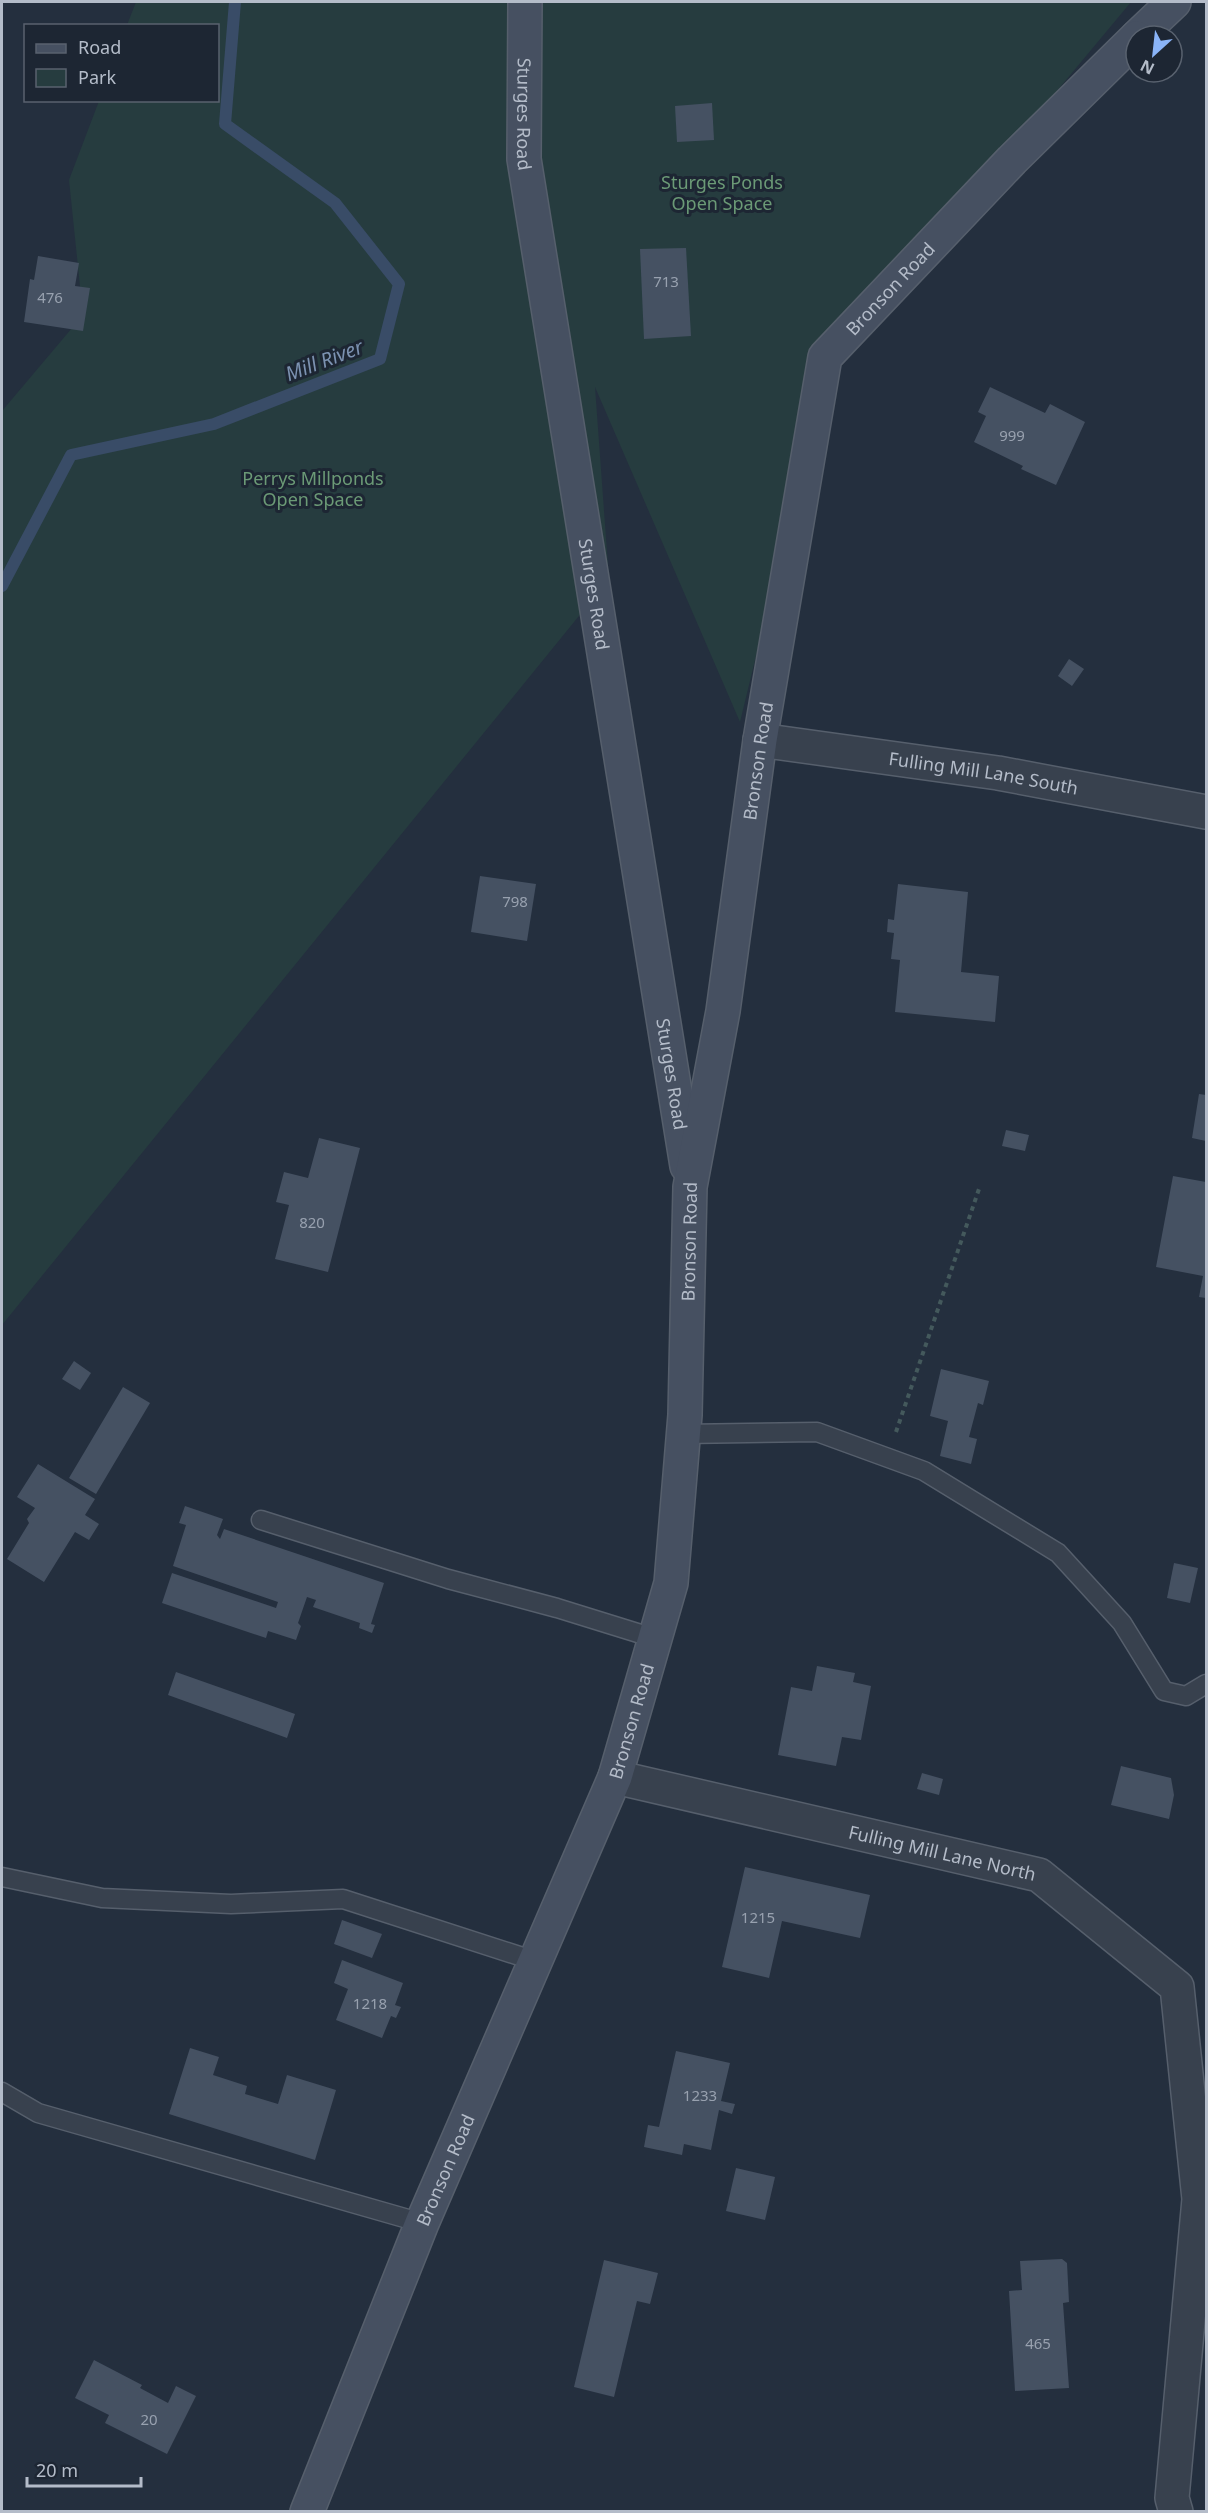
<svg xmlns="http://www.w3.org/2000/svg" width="1208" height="2513" viewBox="0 0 1208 2513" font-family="'Noto Sans',sans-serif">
	<rect width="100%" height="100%" fill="#242f3e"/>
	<polygon fill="#263c3f" points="136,2 1131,2 831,362 803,462 740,722 595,387 609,579 2,1325 2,411 83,315 69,180 99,101 218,100 218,26 127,25"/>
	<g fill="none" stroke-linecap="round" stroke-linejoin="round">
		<polyline stroke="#394c67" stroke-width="12" points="2,586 71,455 214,424 380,359 399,284 335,203 225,124 235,2"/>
	</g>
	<g fill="#455162">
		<polygon points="712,103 714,140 677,142 675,106"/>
		<polygon points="686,248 691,336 644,339 640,249"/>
		<polygon points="38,256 79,263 75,286 90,288 83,331 24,322 30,279 34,280"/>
		<polygon points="990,387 1045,413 1050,404 1085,422 1056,485 1021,469 1023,466 974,442 986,416 978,412"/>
		<polygon points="1069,659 1084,669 1072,686 1058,676"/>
		<polygon points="480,876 536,884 527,941 471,932"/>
		<polygon points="898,884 968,892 961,972 999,976 995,1022 895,1012 900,960 891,959 894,933 887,932 888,919 894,920"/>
		<polygon points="1199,1094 1206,1095 1206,1141 1192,1138"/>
		<polygon points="1006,1130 1029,1135 1025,1151 1002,1146"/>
		<polygon points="319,1138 360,1148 328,1272 275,1259 289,1205 276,1202 284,1172 308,1178"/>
		<polygon points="1173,1176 1206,1182 1206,1298 1199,1297 1203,1276 1156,1267"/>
		<polygon points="74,1361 91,1373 80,1390 62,1379"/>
		<polygon points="941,1369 989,1381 983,1405 978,1403 969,1437 977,1439 971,1464 940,1456 948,1421 930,1416"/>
		<polygon points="123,1387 150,1403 96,1494 69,1478"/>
		<polygon points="38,1464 95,1499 85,1515 99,1524 89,1540 75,1532 44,1582 7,1559 29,1523 27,1519 35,1508 17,1497"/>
		<polygon points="185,1506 223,1519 217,1535 220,1539 224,1529 384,1583 371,1624 375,1625 372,1633 359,1628 360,1623 313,1607 316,1600 307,1597 298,1623 301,1626 296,1640 268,1631 266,1638 162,1603 172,1573 276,1608 278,1602 173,1566 186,1525 179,1523"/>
		<polygon points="1174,1563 1198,1568 1190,1603 1167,1598"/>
		<polygon points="817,1666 855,1673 853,1682 871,1686 861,1740 842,1737 836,1766 778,1755 791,1687 812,1691"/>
		<polygon points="176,1672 295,1714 287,1738 168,1695"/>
		<polygon points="1121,1766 1171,1778 1174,1795 1169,1819 1111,1805"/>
		<polygon points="922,1773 943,1779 939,1795 917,1789"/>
		<polygon points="745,1867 870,1895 860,1938 782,1921 769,1978 722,1967"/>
		<polygon points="342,1920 382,1934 372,1958 334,1944"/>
		<polygon points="342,1960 403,1983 395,2005 401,2007 396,2018 391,2016 382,2038 336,2020 348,1989 334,1983"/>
		<polygon points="190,2048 219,2057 213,2075 247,2086 245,2094 278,2104 287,2075 336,2090 315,2160 169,2114"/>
		<polygon points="676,2051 730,2063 721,2101 735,2104 732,2114 719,2110 711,2150 684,2144 682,2155 644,2147 648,2125 659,2127"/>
		<polygon points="736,2168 775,2177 765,2220 726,2211"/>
		<polygon points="1062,2259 1067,2263 1069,2302 1063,2303 1069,2388 1015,2391 1009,2291 1022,2290 1020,2261"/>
		<polygon points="604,2260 658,2273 650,2304 637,2301 614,2397 574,2387"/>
		<polygon points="94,2360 142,2385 140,2388 168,2403 176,2386 196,2396 167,2454 105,2423 109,2415 75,2398"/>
	</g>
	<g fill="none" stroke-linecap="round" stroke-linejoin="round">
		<defs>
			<g id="lane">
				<polyline points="683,1434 817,1432 924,1471 1058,1553 1122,1623 1164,1691 1186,1696 1206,1684"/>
				<polyline points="261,1520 448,1579 557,1608 657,1639"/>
				<polyline points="2,1877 102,1898 231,1904 343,1899 535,1961"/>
				<polyline points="2,2092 38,2113 422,2223"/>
			</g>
			<g id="street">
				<path id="s1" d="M760,740l238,33 208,39"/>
				<path id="s2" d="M615,1777l424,98 138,112 22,212 -27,299 4,14"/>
			</g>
			<g id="secondary">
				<path id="s3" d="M525,2l-1,157 163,1007"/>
				<polyline points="1138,36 1174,2"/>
				<path id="s4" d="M307,2512l115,-289 193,-446 56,-194 14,-168 5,-228 33,-176 37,-271 65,-383 187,-197 124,-122"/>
			</g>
		</defs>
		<use href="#lane" stroke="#565f6c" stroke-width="21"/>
		<use href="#street" stroke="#565f6c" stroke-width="36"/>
		<use href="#secondary" stroke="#565f6c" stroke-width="36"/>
		<polyline stroke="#44595c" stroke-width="4" stroke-dasharray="4.5 4.5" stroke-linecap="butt" points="896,1432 980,1186"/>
		<use href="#lane" stroke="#38414e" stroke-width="18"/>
		<use href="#street" stroke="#38414e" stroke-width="33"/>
		<use href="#secondary" stroke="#465061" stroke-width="33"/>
	</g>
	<g text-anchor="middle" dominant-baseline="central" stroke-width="6" stroke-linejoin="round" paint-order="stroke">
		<g font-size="15" fill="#98a1af">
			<text x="666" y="281">713</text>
			<text x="50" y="297">476</text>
			<text x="1012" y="435">999</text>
			<text x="515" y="901">798</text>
			<text x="312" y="1222">820</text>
			<text x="758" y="1917">1215</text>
			<text x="370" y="2003">1218</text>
			<text x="700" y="2095">1233</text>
			<text x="1038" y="2343">465</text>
			<text x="149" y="2419">20</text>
		</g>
		<g font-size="18" fill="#b4bcc9" stroke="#1d2633">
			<text stroke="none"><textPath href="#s3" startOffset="112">Sturges Road</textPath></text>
			<text stroke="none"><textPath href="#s4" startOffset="2331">Bronson Road</textPath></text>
			<text stroke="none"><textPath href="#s3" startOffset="598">Sturges Road</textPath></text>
			<text stroke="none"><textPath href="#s4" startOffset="1827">Bronson Road</textPath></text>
			<text stroke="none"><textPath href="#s1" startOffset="226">Fulling Mill Lane South</textPath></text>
			<text stroke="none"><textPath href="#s3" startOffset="1084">Sturges Road</textPath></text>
			<text stroke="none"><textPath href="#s4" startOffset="1341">Bronson Road</textPath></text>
			<text stroke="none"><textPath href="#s4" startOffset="855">Bronson Road</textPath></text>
			<text stroke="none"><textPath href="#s2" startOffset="336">Fulling Mill Lane North</textPath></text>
			<text stroke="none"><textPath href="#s4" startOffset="369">Bronson Road</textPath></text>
		</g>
		<g font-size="18" fill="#6b9a76" stroke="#1d2633">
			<text x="722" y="182">Sturges Ponds<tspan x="722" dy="21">Open Space</tspan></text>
			<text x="313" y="478">Perrys Millponds<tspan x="313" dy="21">Open Space</tspan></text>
		</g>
		<g font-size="20" font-style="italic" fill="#7c92b1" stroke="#1d2633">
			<text transform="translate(324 360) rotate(-21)">Mill River</text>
		</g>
	</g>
	<rect width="1208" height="2513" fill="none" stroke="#b4bcc9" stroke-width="6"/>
	<rect x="24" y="24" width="195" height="78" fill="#1d2633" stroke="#59626f" stroke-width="1.5"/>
	<rect x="36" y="44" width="30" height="9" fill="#465061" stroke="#59626f" stroke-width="1.5"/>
	<text x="78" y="54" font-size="18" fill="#b4bcc9">Road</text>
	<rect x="36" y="69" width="30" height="18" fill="#263c3f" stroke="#59626f" stroke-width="1.5"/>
	<text x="78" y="84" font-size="18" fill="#b4bcc9">Park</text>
	<g transform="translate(1154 54) rotate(207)"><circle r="28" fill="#1d2633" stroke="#59626f" stroke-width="1.5"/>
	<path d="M0-4.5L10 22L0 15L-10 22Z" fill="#8ab4f8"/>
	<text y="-9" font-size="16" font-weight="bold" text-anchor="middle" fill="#b4bcc9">N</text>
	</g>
	<path d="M27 2477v9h114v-9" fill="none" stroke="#b4bcc9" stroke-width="3"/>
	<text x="36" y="2477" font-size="18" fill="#b4bcc9" stroke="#1d2633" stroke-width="4.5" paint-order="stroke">20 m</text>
</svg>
